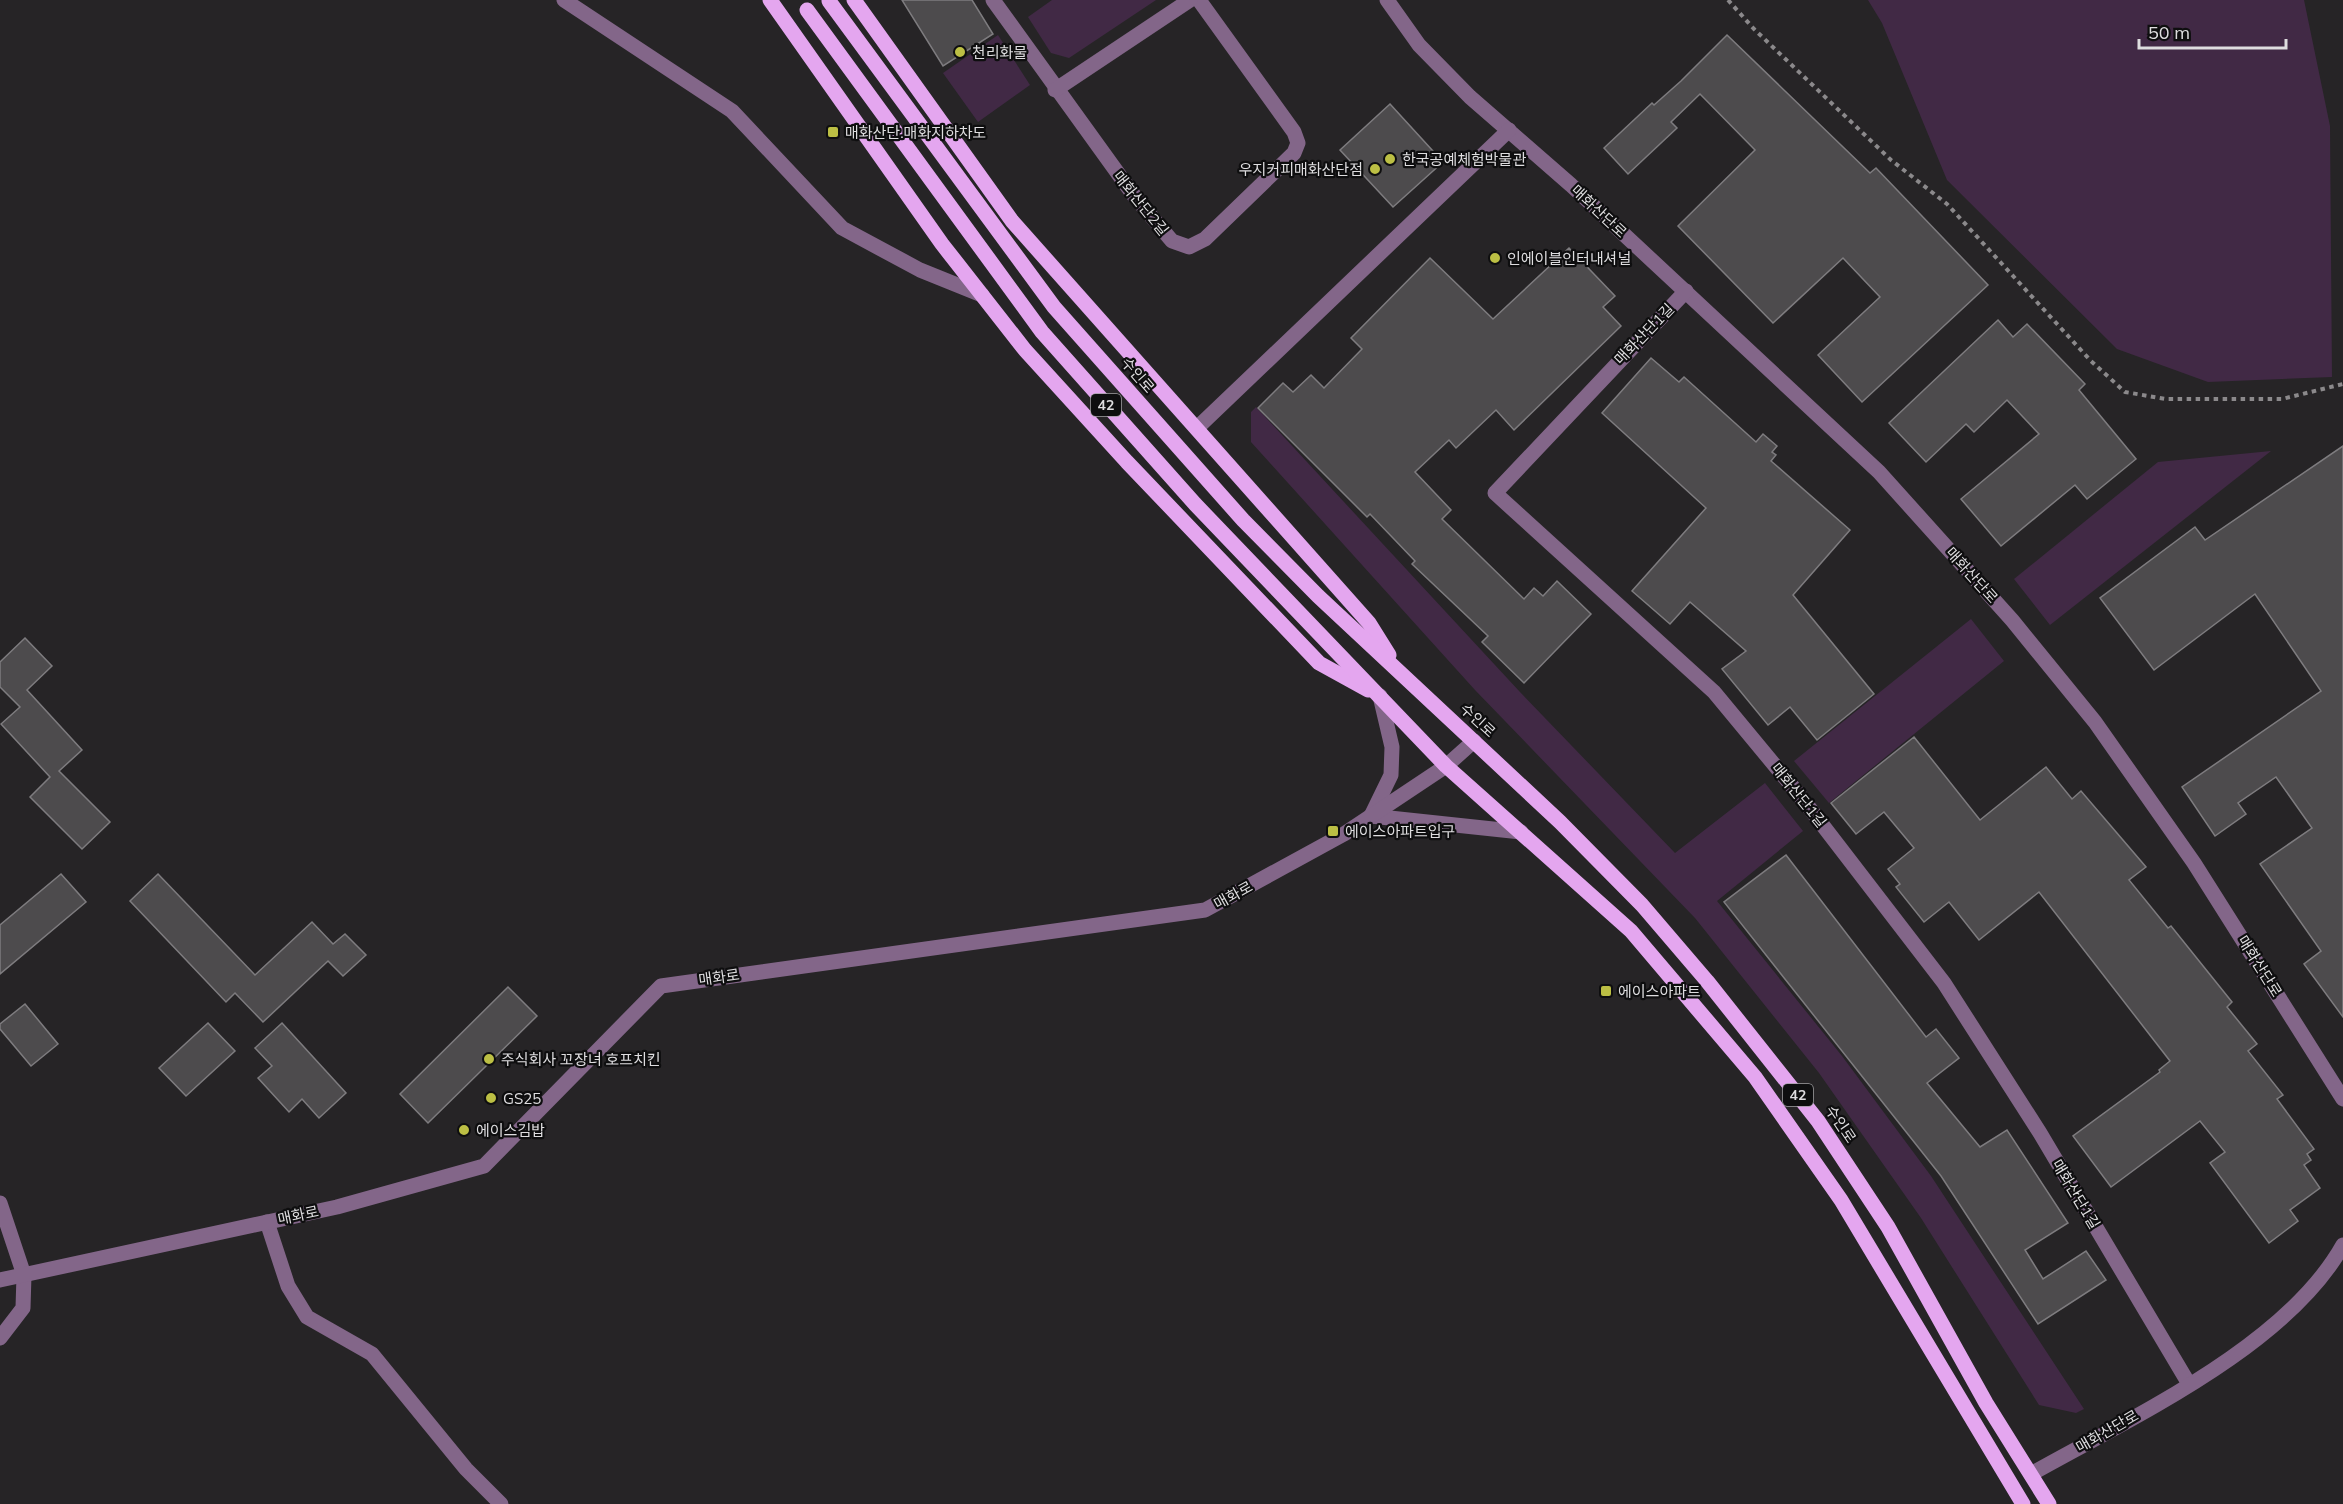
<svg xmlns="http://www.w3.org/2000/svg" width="2343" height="1504" viewBox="0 0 2343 1504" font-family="Mulish,'Noto Sans KR',sans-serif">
	<rect width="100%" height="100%" fill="#262426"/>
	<g fill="#412945">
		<polygon points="1052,0 1156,0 1069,58 1051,53 1028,17"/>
		<polygon points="1868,0 2304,0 2330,126 2332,377 2208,382 2117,349 1947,180 1882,23"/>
		<polygon points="998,35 1030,85 978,122 943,73"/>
		<polygon points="1256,407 1520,692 1675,853 1765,783 1803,831 1717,901 1842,1056 1931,1176 2084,1409 2076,1413 2039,1405 1921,1218 1819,1073 1695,918 1475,690 1251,442 1251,412"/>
		<polygon points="2271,451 2050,625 2014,579 2158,462"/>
		<polygon points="1971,619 2004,661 1829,803 1794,761"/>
	</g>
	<g fill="#4d4b4d" stroke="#7e7c7f" stroke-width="1.5">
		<polygon points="902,0 972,0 993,34 943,66"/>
		<polygon points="1727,35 1870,173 1876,168 1988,285 1862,402 1818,355 1880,297 1843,258 1773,323 1678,226 1755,150 1700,94 1671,122 1677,128 1628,174 1604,148 1652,103 1654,105 1681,81"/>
		<polygon points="1390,104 1443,162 1393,207 1340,150"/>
		<polygon points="1569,248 1615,296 1603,307 1621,326 1514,430 1496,410 1456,448 1449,440 1415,472 1451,510 1442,519 1524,599 1534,588 1543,596 1557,581 1591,614 1524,683 1482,642 1488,636 1412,564 1415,561 1370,514 1367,517 1258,408 1283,383 1293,392 1311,375 1324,388 1362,349 1351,338 1430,258 1493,319"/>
		<polygon points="1998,320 2013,337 2027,324 2085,384 2079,390 2136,459 2087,499 2075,485 2001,546 1961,499 2039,434 2007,400 1974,432 1966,424 1926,462 1889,423"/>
		<polygon points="1651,358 1679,382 1684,377 1756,442 1763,434 1777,446 1772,452 1776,455 1771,461 1850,530 1793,595 1874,694 1817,740 1790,707 1768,725 1722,669 1746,651 1690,602 1670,624 1632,591 1706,508 1602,413"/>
		<polygon points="2343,446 2343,1017 2304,964 2321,951 2260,864 2312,828 2276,777 2238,803 2246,814 2215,836 2182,787 2321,691 2255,594 2154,670 2100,598 2195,527 2205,540"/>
		<polygon points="25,638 52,666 27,690 82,750 59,771 110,822 82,849 30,797 50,777 1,724 20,707 0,687 0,662"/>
		<polygon points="1914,737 1980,820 2046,767 2072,799 2081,791 2146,867 2129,880 2168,928 2171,926 2232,1002 2227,1007 2257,1044 2248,1051 2283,1095 2277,1099 2314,1149 2307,1154 2311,1160 2304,1165 2320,1188 2290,1210 2298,1221 2269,1243 2210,1163 2225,1152 2200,1121 2111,1187 2073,1136 2160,1072 2159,1070 2170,1061 2039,892 1979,940 1949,902 1924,922 1896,887 1900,884 1888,869 1914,848 1884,812 1856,834 1831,803"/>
		<polygon points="1786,855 1926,1037 1936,1029 1959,1058 1927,1083 1980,1147 2007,1130 2068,1223 2025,1250 2043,1279 2086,1251 2106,1280 2038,1324 1941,1176 1724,902"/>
		<polygon points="61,874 86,902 0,974 0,925"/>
		<polygon points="158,874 255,975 312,922 333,944 345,934 366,955 343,976 328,961 263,1022 235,993 226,1002 130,901"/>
		<polygon points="508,987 537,1016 428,1123 400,1094"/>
		<polygon points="25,1004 58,1044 31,1066 0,1029 0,1024"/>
		<polygon points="208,1023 235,1051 186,1096 159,1068"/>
		<polygon points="282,1023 346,1093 319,1118 302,1099 289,1112 258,1078 272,1066 255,1048"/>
	</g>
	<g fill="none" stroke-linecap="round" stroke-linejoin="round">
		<polyline stroke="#8b898b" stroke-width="4" stroke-dasharray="4.5 4.5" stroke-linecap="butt" points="1728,0 1754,29 1891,160 1947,204 2091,361 2125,392 2166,399 2282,399 2343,384"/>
		<g stroke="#836689" stroke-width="15">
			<polyline points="564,0 732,111 842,228 920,270 982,295"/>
			<polyline points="993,0 1135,197 1172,241 1189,247 1205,239 1294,153 1298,143 1294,132 1199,0"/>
			<polyline points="1387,0 1419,45 1470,97 1571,185 1879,472 2012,620 2095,722 2194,863 2343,1099"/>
			<polyline points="1055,90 1190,0"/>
			<polyline points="1686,291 1495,493 1714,692 1801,797 1944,983 2040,1133 2189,1384"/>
			<polyline points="1197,428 1509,130"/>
			<polyline points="1371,816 1521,832"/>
			<polyline points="1371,816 1391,775 1392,747 1380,696"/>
			<polyline points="0,1203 24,1275 23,1308 0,1338"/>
			<polyline points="267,1222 288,1286 307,1317 372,1354 466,1469 501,1504"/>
			<polyline points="0,1280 337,1207 484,1166 661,986 1205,910 1344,834 1446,766 1474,741"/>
			<path d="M2031,1474c99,-56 255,-127 312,-229"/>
		</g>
		<g stroke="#e4a6ef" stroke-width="15">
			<polyline points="770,0 942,244 1025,350 1127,462 1319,663 1368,690"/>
			<polyline points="854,0 1012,221 1369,623 1389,655"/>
			<polyline points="829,1 1054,307 1243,520 1318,596 1560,822 1642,905 1707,981 1818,1121 1888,1227 1986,1403 2049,1504"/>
			<polyline points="807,10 1042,332 1195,504 1446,766 1631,931 1755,1077 1841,1200 2023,1504"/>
		</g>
	</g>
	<g fill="#bcbf44" stroke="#0e0e0f" stroke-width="2">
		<circle cx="960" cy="52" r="6"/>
		<rect x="827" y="126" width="12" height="12" rx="3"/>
		<circle cx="1390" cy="159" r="6"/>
		<circle cx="1375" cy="169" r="6"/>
		<circle cx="1495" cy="258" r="6"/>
		<rect x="1327" y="825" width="12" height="12" rx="3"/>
		<rect x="1600" y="985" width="12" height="12" rx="3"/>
		<circle cx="489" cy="1059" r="6"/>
		<circle cx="491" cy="1098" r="6"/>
		<circle cx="464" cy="1130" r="6"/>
	</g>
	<g text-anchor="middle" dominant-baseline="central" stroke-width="4.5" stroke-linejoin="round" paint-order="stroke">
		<g fill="#0e0e0f" stroke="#a09fa1" stroke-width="1.5">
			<rect x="1091" y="394" width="30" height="22" rx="4.5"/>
			<rect x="1783" y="1084" width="30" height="22" rx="4.5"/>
		</g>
		<g font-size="14" font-weight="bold" fill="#dedddf">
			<text x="1106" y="405">42</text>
			<text x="1798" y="1095">42</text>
		</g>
		<g font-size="15" fill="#dedddf" stroke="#0e0e0f" text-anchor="start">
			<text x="972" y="52">천리화물</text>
			<text x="845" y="132">매화산단.매화지하차도</text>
			<text x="1402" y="159">한국공예체험박물관</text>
			<text x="1363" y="169" text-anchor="end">우지커피매화산단점</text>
			<text x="1507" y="258">인에이블인터내셔널</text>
			<text x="1345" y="831">에이스아파트입구</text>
			<text x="1618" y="991">에이스아파트</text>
			<text x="501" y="1059">주식회사 꼬장녀 호프치킨</text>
			<text x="503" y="1098">GS25</text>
			<text x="476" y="1130">에이스김밥</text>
		</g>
		<g font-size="15" fill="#dedddf" stroke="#0e0e0f">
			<text transform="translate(1141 203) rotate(51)">매화산단2길</text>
			<text transform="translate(1599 211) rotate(43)">매화산단로</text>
			<text transform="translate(1644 334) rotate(-46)">매화산단1길</text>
			<text transform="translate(1138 375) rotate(49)">수인로</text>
			<text transform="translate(1972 575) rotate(48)">매화산단로</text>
			<text transform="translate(1478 720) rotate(43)">수인로</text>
			<text transform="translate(1799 795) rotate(51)">매화산단1길</text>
			<text transform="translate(1233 895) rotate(-29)">매화로</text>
			<text transform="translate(2260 966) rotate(58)">매화산단로</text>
			<text transform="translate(719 977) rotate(-8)">매화로</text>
			<text transform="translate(1841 1124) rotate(56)">수인로</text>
			<text transform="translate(2076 1194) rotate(59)">매화산단1길</text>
			<text transform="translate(298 1215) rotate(-12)">매화로</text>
			<text transform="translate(2107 1431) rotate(-30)">매화산단로</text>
		</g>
	</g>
	<path d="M2139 39v9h147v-9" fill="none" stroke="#dedddf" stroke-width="3"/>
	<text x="2148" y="39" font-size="18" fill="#dedddf" stroke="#0e0e0f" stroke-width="4.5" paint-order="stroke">50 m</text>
</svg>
